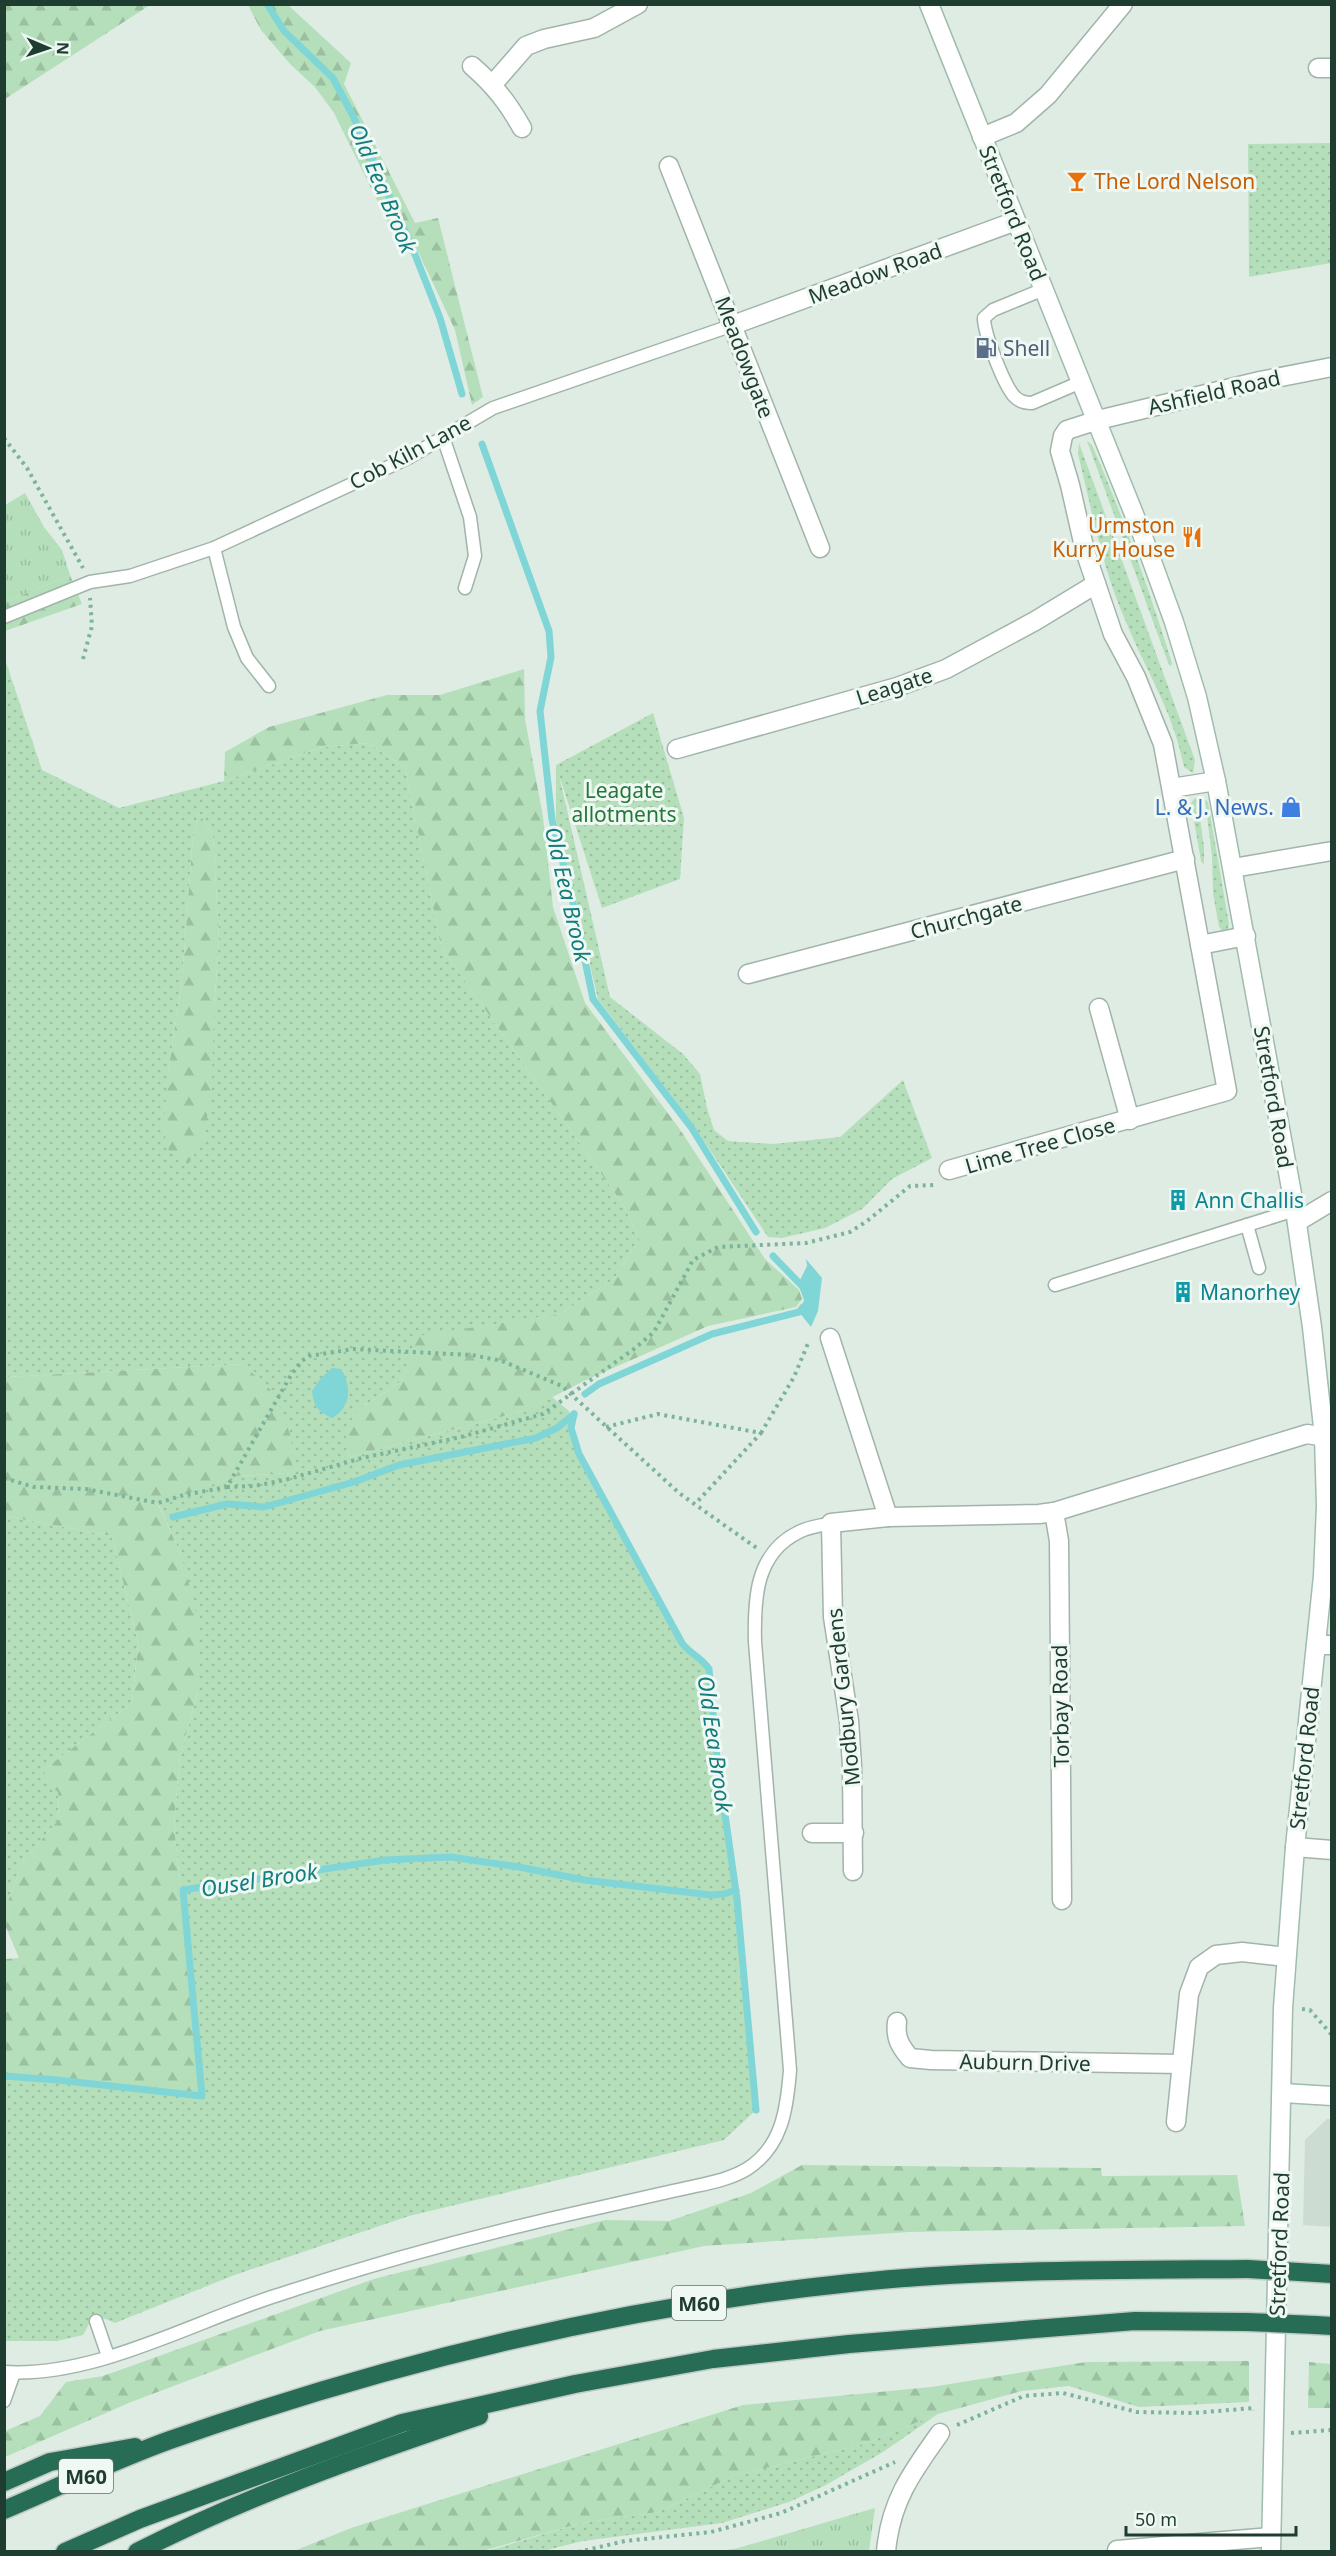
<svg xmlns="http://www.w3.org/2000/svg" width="1336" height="2556" viewBox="0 0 1336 2556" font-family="'Noto Sans',sans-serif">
	<defs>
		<pattern id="grass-dots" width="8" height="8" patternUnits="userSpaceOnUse" patternTransform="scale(1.5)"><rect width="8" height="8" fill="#b5dfba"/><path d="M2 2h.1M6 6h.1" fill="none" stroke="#9bc0a0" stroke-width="1.8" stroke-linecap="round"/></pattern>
		<pattern id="forest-firs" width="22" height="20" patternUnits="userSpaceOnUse" patternTransform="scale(1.5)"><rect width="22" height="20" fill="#b5dfba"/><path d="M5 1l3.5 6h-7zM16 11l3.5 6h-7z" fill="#9bc0a0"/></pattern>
		<pattern id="park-tufts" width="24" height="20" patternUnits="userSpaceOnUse" patternTransform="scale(1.5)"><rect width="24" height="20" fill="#b5dfba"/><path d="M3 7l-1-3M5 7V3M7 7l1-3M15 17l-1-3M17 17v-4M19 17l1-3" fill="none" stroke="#9bc0a0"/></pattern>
	</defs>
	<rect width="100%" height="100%" fill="#dfece4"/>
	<polygon fill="#cddcd3" points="1327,2119 1331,2119 1331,2227 1303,2225 1305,2140"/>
	<g fill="url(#grass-dots)" fill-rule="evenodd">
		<polygon points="1331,143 1331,263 1249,277 1248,144"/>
		<path d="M1087,441l5,4c31,71 57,144 80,218l-1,3 -2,-1z"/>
		<path d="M1079,443l116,317 -2,13 -9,-6c-11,-56 -37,-94 -58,-145 -24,-54 -34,-111 -48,-168z"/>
		<path d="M4,656l38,114 77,38 105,-27 99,-34 45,-4 37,24 36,180 183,259 15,33 -25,40 -54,35 -142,23 -16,44 -44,29 -13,33 5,14 177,-47 25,-13 17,14 5,30 5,13 103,189c8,11 20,15 27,26l8,89 20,141 19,211 -32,30 -315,76 -177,60 -117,47 -12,-5 -14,6 -6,11 -26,6h-52v-265l197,20 -28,-271 6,-70 18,-63 -16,-135 -24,-54 78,-27 57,-3 -50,-109 -238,13zM199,813l14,22 6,103 -5,72 -46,63 14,-92 11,-146z"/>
		<polygon points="653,713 684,818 680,879 602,908 559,775 610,997 683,1054 700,1074 707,1108 714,1130 728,1141 773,1144 840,1137 903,1080 932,1158 892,1179 862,1209 825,1228 782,1238 768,1237 692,1123 598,999 556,821 556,765"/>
		<polygon points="1195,798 1197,798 1204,847 1204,865 1201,861 1191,803"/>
		<polygon points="1205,799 1208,802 1229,924 1228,929 1223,931 1219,927 1213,893 1212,857"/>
		<polygon points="5,1516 112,1536 138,1643 132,1703 46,1768 58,1792 59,1819 23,1862 5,1909"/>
		<polygon points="938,2414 883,2452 824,2486 789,2502 722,2523 583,2541 543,2551 484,2552 581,2523 658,2512 734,2476 863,2444"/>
	</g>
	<g fill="url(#forest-firs)">
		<polygon points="5,4 150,4 150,5 5,99"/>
		<polygon points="248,5 288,5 351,63 344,84 415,223 438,218 483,397 472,405 455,330 416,247 403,253 334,113 315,87 290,64 261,30"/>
		<polygon points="70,575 82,604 5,631 5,602"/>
		<polygon points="524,669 525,719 543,817 553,907 585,1003 679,1128 765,1259 799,1290 802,1299 796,1307 708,1326 584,1381 527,1410 350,1457 345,1443 348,1426 358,1410 402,1381 418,1336 560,1314 614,1279 639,1239 624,1206 441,947 405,767 368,743 323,747 224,781 225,752 269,727 387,695 440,695"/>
		<polygon points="199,813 213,835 219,938 214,1010 212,1080 204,1140 188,1164 169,1151 163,1129 168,1073 182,981 193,835"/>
		<polygon points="243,1364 275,1394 291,1437 293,1473 236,1476 158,1504 182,1557 200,1628 198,1692 180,1755 174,1825 202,2096 57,2080 5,2076 5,1959 19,1958 5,1925 5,1909 23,1862 59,1819 58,1792 48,1785 44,1776 46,1768 132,1703 138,1643 112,1536 5,1516 5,1377"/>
		<polygon points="802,2165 1101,2168 1102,2176 1237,2175 1245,2226 909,2232 704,2246 320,2331 131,2402 5,2457 5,2431 40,2416 66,2382 103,2376 374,2279 605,2220 669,2221 751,2193"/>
		<polygon points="1249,2361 1249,2402 1139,2407 1069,2386 1022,2391 938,2414 863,2444 734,2476 658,2512 581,2523 483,2551 294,2551 351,2528 743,2405 931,2387 1086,2362"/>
		<polygon points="1309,2362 1331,2364 1331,2408 1308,2408"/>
	</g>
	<g fill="url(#park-tufts)">
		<polygon points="25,493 44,527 62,550 70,575 5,602 5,505"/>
		<polygon points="875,2508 869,2551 721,2551 738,2548"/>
	</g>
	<g fill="#80d6d7">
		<polygon points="806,1259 822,1278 818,1311 811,1327 799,1312 804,1300 798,1284 807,1266"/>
		<path d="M332,1368l9,1c11,18 10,39 -9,49 -15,-7 -18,-11 -20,-27l9,-13z"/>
	</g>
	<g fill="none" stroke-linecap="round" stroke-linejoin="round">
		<g stroke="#80d6d7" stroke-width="7">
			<polyline points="267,4 284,31 333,78 353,116 410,242 440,318 462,394"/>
			<polyline points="482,444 549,631 551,657 540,711 552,820 573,903 593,999 691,1127 756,1232"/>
			<polyline points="773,1256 804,1288"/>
			<polyline points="585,1394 599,1384 712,1334 799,1312 803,1307"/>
			<path d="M574,1414l-3,14 8,26 103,189c8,11 20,15 27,26l8,89 20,141 19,211"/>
			<polyline points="173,1517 227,1504 264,1507 354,1482 399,1465 536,1438 557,1428 574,1414"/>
			<polyline points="4,2076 57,2080 202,2096 183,1890 385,1860 451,1857 519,1867 584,1880 711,1895 724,1894 736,1890"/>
		</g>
		<defs>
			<g id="lane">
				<path d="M1044,289l-51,21 -9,8c0,15 20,68 31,79 5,5 10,6 17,6l49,-21"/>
				<polyline points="443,437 470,517 475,556 465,588"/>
				<polyline points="214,548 234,627 247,658 269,686"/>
				<polyline points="4,617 90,582 130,576 214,548 408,458 493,408 733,325"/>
				<polyline points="1247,1225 1259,1268"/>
				<polyline points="1055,1285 1295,1210"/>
				<polyline points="96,2321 108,2356"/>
				<path d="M4,2372c91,6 188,-50 274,-77 100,-33 203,-61 306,-84 33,-7 65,-15 98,-22 21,-5 45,-8 65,-20 35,-22 40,-60 43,-99l-35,-428c-1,-42 0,-89 44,-110 9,-5 21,-6 32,-9"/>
				<polyline points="4,2401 14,2373"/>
			</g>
			<g id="street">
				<path d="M472,66c22,19 36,37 50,62"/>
				<polyline points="1318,68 1332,68"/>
				<polyline points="493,84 526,46 544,39 594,28 638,4"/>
				<polyline points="982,137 1016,123 1048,95 1123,4"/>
				<polyline points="669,166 820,548"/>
				<polyline points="733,325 1016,221"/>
				<polyline points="677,749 897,687 946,669 1035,621 1096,584"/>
				<polyline points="1172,788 1216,781"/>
				<polyline points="1233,868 1332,851"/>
				<polyline points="1200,945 1246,936"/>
				<polyline points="748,974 1185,859"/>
				<polyline points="1099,1008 1130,1120"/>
				<polyline points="949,1170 1227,1091 1163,744 1136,677 1113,634 1085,551 1070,485 1060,451 1063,436 1067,430 1098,420 1260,381 1332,367"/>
				<polyline points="1297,1222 1332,1201"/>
				<polyline points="830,1338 888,1517"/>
				<polyline points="1054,1512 1059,1541 1062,1900"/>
				<polyline points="1316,1645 1332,1645"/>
				<polyline points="812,1833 854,1833"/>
				<polyline points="1295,1847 1332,1850"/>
				<polyline points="853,1871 852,1766 849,1721 833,1617 831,1523 888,1517 1039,1514 1054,1512 1307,1434 1332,1438"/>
				<path d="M897,2022c-2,16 3,24 13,36l21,2 250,4"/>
				<polyline points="1176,2122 1189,1994 1199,1967 1216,1955 1242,1952 1286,1957"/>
				<polyline points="1117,2550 1271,2537"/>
				<path d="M886,2552c4,-50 26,-80 54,-119"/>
			</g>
			<g id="secondary">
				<polyline points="929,4 1142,534 1174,622 1197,697 1216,781 1295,1210 1312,1327 1324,1436 1326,1506 1323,1576 1295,1847 1283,2008 1271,2552"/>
				<polyline points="1283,2093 1332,2096"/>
			</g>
			<g id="highway">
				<polyline points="1316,2273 1332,2274"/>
				<polyline points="1315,2325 1332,2326"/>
				<polyline points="4,2482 50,2462 135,2447"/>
				<path d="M4,2510c55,-23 110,-50 166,-70 220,-77 448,-133 680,-157 132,-14 265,-13 398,-14"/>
				<polyline points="65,2552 140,2519 402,2423 575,2384 713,2359 849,2344 1135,2321 1247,2322"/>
				<path d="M137,2552c110,-56 226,-97 342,-136"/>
			</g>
		</defs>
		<use href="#lane" stroke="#a1b4aa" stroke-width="15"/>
		<use href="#street" stroke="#a1b4aa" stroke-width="21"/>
		<use href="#secondary" stroke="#9fbcad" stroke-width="21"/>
		<use href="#highway" stroke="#c0c9c5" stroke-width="21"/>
		<g stroke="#7cb39a" stroke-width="4" stroke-dasharray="3 4.5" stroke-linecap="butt">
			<polyline points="4,438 27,468 83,568"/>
			<polyline points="83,659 92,626 90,598"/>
			<polyline points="606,1427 658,1414 761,1433 696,1503"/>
			<polyline points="761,1433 794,1377 809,1341"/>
			<polyline points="4,1478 34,1487 86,1489 158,1503 184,1495 227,1487 291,1375 302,1361 309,1356 353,1349 472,1355 502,1361 562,1386 679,1493 758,1549"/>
			<polyline points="227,1487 254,1486 285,1480 362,1458 461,1437 543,1414 634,1349 654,1332 693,1260 718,1247 806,1243 850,1232 867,1221 910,1186 935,1185"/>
			<polyline points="1302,2009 1310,2010 1332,2035"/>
			<polyline points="957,2425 1024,2396 1063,2393 1137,2412 1194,2413 1253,2408 1253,2411"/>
			<polyline points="1291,2433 1332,2430"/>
			<polyline points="578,2552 625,2541 711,2532 781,2513 895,2462"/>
		</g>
		<use href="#lane" stroke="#fff" stroke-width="12"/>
		<use href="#street" stroke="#fff" stroke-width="18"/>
		<use href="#secondary" stroke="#fff" stroke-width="18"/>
		<use href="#highway" stroke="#276c54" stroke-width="18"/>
		<defs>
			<g id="highway-bridge">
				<polyline points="1248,2269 1316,2273"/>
				<polyline points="1247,2322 1315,2325"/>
			</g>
		</defs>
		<use href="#highway-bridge" stroke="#c0c9c5" stroke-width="21" stroke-linecap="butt"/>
		<use href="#highway-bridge" stroke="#276c54" stroke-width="18"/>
	</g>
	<defs>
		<symbol id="bar-bare" viewBox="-9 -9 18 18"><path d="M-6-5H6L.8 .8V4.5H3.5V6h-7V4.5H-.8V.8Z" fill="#e8710a" stroke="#eff8f2" stroke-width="2.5" paint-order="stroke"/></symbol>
		<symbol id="fuel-bare" viewBox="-9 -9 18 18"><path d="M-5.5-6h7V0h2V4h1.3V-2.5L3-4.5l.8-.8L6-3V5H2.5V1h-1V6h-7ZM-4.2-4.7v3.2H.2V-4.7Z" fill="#5c6f8a" stroke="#eff8f2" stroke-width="2.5" paint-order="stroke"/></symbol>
		<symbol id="restaurant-bare" viewBox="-9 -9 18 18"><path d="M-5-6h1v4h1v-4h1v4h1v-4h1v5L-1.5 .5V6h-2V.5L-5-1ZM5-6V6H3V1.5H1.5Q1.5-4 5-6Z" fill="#e8710a" stroke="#eff8f2" stroke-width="2.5" paint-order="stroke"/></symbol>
		<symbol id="shop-bare" viewBox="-9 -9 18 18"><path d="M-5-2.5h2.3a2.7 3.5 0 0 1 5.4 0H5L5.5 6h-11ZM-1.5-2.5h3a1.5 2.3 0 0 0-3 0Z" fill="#3f7fe0" stroke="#eff8f2" stroke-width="2.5" paint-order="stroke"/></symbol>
		<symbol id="building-bare" viewBox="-9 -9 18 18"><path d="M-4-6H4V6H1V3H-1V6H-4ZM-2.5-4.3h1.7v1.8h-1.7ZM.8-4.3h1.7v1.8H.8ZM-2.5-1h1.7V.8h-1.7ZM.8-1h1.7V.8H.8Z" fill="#0f9aa8" stroke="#eff8f2" stroke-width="2.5" paint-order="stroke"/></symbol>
	</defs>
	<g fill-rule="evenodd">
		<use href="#bar-bare" x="1062" y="166" width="30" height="30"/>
		<use href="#fuel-bare" x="971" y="333" width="30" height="30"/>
		<use href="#restaurant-bare" x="1177" y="522" width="30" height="30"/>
		<use href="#shop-bare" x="1276" y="792" width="30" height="30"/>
		<use href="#building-bare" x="1163" y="1185" width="30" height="30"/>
		<use href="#building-bare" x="1168" y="1277" width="30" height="30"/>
	</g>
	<g text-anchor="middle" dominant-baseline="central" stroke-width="6" stroke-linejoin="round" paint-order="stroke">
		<g fill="#eff8f2" stroke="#5d756a" stroke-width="1.5">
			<rect x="672" y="2286" width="54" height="34" rx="4.5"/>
			<rect x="59" y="2459" width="54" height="34" rx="4.5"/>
		</g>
		<g font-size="20" font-weight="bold" fill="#1e3d30">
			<text x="699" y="2303">M60</text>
			<text x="86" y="2476">M60</text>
		</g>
		<g font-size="21" fill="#c56008" stroke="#eff8f2" text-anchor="start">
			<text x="1094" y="181">The Lord Nelson</text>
			<text x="1175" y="525" text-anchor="end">Urmston<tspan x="1175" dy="24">Kurry House</tspan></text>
		</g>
		<g font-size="21" fill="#1e3d30" stroke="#eff8f2">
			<text transform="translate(1013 213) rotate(68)">Stretford Road</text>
			<text transform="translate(875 273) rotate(-20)">Meadow Road</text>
			<text transform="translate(745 357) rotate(69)">Meadowgate</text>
			<text transform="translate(1214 392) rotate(-13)">Ashfield Road</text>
			<text transform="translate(410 452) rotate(-28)">Cob Kiln Lane</text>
			<text transform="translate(894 686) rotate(-18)">Leagate</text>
			<text transform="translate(966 917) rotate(-15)">Churchgate</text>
			<text transform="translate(1274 1097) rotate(80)">Stretford Road</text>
			<text transform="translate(1040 1145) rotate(-16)">Lime Tree Close</text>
			<text transform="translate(843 1697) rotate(-96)">Modbury Gardens</text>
			<text transform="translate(1060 1706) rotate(-91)">Torbay Road</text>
			<text transform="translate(1304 1758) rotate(-84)">Stretford Road</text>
			<text transform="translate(1025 2062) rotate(1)">Auburn Drive</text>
			<text transform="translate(1279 2244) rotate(-88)">Stretford Road</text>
		</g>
		<g font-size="21" fill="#4e5e75" stroke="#eff8f2" text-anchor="start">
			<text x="1003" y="348">Shell</text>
		</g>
		<g font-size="21" fill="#247839" stroke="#eff8f2">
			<text x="624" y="790">Leagate<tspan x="624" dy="24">allotments</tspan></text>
		</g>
		<g font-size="21" fill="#366cbe" stroke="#eff8f2" text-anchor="end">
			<text x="1274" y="807">L. &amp; J. News.</text>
		</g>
		<g font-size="21" fill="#0d838f" stroke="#eff8f2" text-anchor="start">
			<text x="1195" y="1200">Ann Challis</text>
			<text x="1200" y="1292">Manorhey</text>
		</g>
		<g font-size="22" font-style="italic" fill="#137c7f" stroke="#eff8f2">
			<text transform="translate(384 188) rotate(67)">Old Eea Brook</text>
			<text transform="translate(569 894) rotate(77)">Old Eea Brook</text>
			<text transform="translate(716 1744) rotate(82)">Old Eea Brook</text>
			<text transform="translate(259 1879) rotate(-9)">Ousel Brook</text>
		</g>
	</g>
	<rect width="1336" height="2556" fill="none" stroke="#1e3d30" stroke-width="12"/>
	<g transform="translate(48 48) rotate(92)" stroke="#eff8f2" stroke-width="4.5" paint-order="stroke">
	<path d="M0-4.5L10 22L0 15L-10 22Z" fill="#1e3d30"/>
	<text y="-9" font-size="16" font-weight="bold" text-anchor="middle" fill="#1e3d30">N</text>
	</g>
	<path d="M1126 2526v9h170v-9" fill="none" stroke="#1e3d30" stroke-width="3"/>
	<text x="1135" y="2526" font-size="18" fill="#1e3d30" stroke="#eff8f2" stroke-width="4.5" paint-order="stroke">50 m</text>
</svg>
